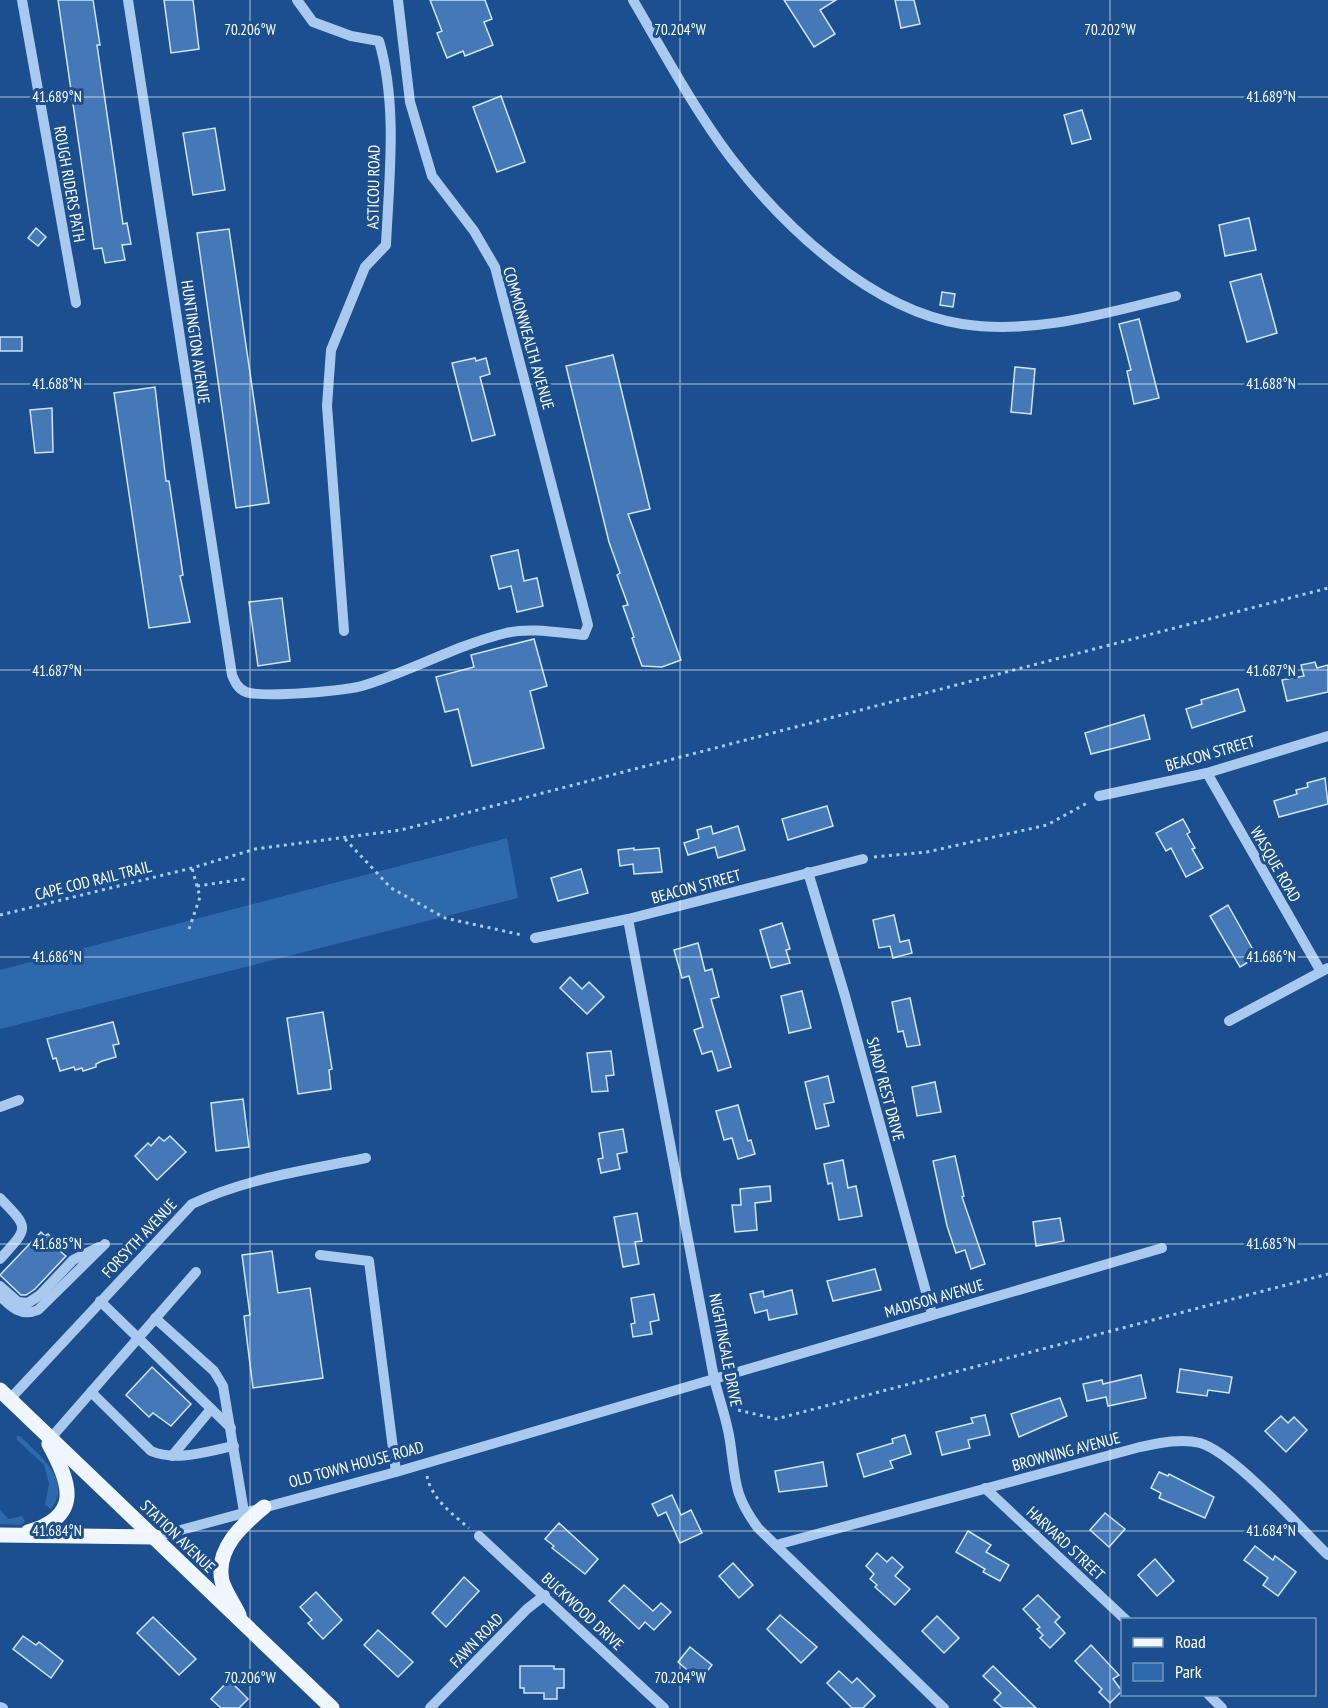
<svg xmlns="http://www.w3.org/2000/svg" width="1328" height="1708" viewBox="0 0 1328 1708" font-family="'PT Sans Narrow',sans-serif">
	<rect width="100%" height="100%" fill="#1b4f8f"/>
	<g fill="#2e69ad">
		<polygon points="507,838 518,898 0,1029 0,970"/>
		<path d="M16,1436h4c19,19 54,45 31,73l-6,-4 4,-21 -5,-19 -27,-25z"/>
		<polygon points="0,1510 9,1519 22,1516 25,1521 21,1525 0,1524"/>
	</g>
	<g fill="#4478b7" stroke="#cfe3fa" stroke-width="1.5">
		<polygon points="58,0 93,0 100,45 97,45 123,224 127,223 131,244 122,245 125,260 105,263 102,248 94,249"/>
		<polygon points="164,0 193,0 199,49 171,53"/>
		<polygon points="430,0 485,0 492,19 484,22 493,45 465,56 463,51 447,58 437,33 442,31"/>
		<polygon points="784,0 836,0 820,10 835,34 814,47"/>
		<polygon points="895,0 914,0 920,24 901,28"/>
		<polygon points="501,96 525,162 497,172 473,107"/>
		<polygon points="1082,110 1091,139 1072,144 1064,115"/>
		<polygon points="215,128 225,190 193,195 183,133"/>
		<polygon points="1249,218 1256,250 1225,256 1219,225"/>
		<polygon points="36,228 46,237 38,246 28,238"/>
		<polygon points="229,229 269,503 236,508 197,233"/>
		<polygon points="1261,274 1277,333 1247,342 1230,282"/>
		<polygon points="942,292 955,294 953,307 940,305"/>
		<polygon points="1139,319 1159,398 1134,404 1127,371 1131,370 1119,324"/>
		<rect x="0" y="337" width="22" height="14"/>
		<polygon points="613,355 650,509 628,514 681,660 662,667 642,666 632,638 634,637 623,606 628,605 617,575 620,573 609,542 566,366"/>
		<polygon points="475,358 476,361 486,358 490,374 480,377 495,435 472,441 452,363"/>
		<polygon points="1015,367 1035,369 1031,414 1011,412"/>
		<polygon points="155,387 166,481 169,481 183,575 180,576 190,622 149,628 114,393"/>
		<polygon points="52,408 53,452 35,453 30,410"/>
		<polygon points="518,550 524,581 537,578 543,606 517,612 511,586 499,589 491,556"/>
		<polygon points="282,598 290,661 258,666 249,602"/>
		<polygon points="534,639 547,686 530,691 544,748 472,766 458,709 445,712 436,677 474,667 471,655"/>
		<polygon points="1315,662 1317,668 1328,665 1328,692 1287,701 1282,680 1304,676 1301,665"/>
		<polygon points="1238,689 1245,711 1192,728 1186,709 1202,704 1201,700"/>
		<polygon points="1144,715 1150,739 1091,754 1085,733"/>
		<polygon points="1325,778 1328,804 1279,817 1274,801 1297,794 1296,790 1308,787 1307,783"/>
		<polygon points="827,806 833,826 788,840 782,819"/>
		<polygon points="1183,819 1190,832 1187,834 1195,848 1192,849 1203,868 1186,877 1171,848 1166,851 1156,833"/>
		<polygon points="711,826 713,834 738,826 745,850 718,858 715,847 688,855 684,843 699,838 697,830"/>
		<polygon points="634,848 634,850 659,848 662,872 634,874 633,864 620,866 618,850"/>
		<polygon points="581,869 588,893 558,901 551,878"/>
		<polygon points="1228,905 1257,957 1240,967 1210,916"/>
		<polygon points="894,915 900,942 909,940 912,953 893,958 890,946 879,948 873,920"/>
		<polygon points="782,923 790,949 786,950 790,963 771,968 760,930"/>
		<polygon points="698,943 705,971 712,969 719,997 711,999 731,1067 718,1071 712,1051 702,1054 694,1030 703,1027 689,976 682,978 674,950"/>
		<polygon points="570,977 582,989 589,982 604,997 587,1014 560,988"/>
		<polygon points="802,991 811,1028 789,1033 781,996"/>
		<polygon points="910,998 920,1045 907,1047 903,1031 898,1032 892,1002"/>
		<polygon points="323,1012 332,1069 329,1070 331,1089 298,1094 287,1018"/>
		<polygon points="113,1022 119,1044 113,1045 116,1057 102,1061 96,1064 96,1067 83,1071 82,1068 75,1070 74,1067 60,1071 56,1058 53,1059 47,1039"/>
		<polygon points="611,1051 614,1075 606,1076 608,1091 592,1092 587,1053"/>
		<polygon points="828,1076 834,1102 824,1104 829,1126 816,1129 805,1082"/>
		<polygon points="935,1082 941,1112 917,1116 912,1087"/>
		<polygon points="243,1099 249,1147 216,1151 211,1103"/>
		<polygon points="738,1105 748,1141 751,1140 755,1154 738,1159 732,1138 724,1140 716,1111"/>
		<polygon points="623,1129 627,1152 617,1154 620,1169 601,1173 598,1159 603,1158 599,1133"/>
		<polygon points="170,1136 186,1152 157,1180 135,1156 148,1143 151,1146 159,1137 164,1141"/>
		<polygon points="955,1156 964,1196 962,1197 985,1264 971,1269 965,1250 956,1253 947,1226 933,1161"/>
		<polygon points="843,1160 848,1188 856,1186 862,1216 839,1220 832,1183 828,1184 824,1164"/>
		<polygon points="770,1186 771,1201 755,1203 757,1230 735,1232 732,1205 741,1205 740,1189"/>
		<polygon points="637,1213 642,1241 635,1242 639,1264 623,1267 614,1217"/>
		<polygon points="1060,1218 1064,1241 1036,1246 1033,1222"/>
		<polygon points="41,1232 45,1236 48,1234 64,1249 61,1252 66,1256 35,1289 26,1295 21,1295 0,1275"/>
		<polygon points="272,1251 278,1293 310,1288 323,1378 253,1388 244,1316 250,1315 242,1255"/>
		<polygon points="875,1269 881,1290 833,1301 827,1281"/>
		<polygon points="792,1290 797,1314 769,1320 767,1310 755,1313 750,1294 763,1291 764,1297"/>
		<polygon points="654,1294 659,1320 650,1322 652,1334 633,1337 631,1324 635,1323 631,1298"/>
		<polygon points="152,1367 191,1404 171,1426 153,1413 149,1417 126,1395"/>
		<polygon points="1180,1369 1232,1377 1229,1393 1208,1390 1207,1396 1177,1392"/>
		<polygon points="1141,1375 1146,1398 1108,1406 1106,1397 1087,1401 1083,1384 1102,1380 1103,1384"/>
		<polygon points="1060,1398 1067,1416 1019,1437 1011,1414"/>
		<polygon points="985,1415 990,1435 968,1440 970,1448 942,1455 936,1432 973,1423 971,1418"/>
		<polygon points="1281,1416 1288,1423 1294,1417 1307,1430 1286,1452 1265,1431"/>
		<polygon points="905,1435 911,1454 890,1461 893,1468 864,1477 857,1454 893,1443 892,1439"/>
		<polygon points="823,1462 827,1486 779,1492 775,1471"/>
		<polygon points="1159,1472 1168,1476 1169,1474 1214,1497 1205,1518 1159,1498 1161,1493 1151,1488"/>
		<polygon points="672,1495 681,1515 691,1510 702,1533 680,1543 666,1512 658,1516 652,1504"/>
		<polygon points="1105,1513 1125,1529 1109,1547 1090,1530"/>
		<polygon points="559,1523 598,1559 585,1574 552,1548 554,1546 545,1539"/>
		<polygon points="968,1531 991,1545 986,1552 1009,1565 1000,1581 983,1572 985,1569 956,1552"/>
		<polygon points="1255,1546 1273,1560 1275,1556 1296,1572 1278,1596 1263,1585 1268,1578 1244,1560"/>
		<polygon points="877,1553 887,1562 892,1557 903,1567 895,1576 910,1589 895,1605 875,1587 877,1585 870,1579 874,1574 866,1566"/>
		<polygon points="1155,1559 1174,1581 1157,1596 1138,1575"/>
		<polygon points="733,1563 753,1585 739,1598 719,1576"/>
		<polygon points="464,1577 479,1591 446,1627 432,1613"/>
		<polygon points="624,1585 653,1611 661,1603 671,1612 654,1630 645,1622 639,1629 609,1601"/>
		<polygon points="316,1592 342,1620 323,1639 308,1623 312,1620 300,1607"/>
		<polygon points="1038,1595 1060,1617 1055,1622 1065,1633 1050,1648 1040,1638 1043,1635 1037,1629 1040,1627 1023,1609"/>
		<polygon points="780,1615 817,1647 801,1663 767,1629"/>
		<polygon points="937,1616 959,1638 944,1653 922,1631"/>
		<polygon points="153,1617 196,1659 179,1675 137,1633"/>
		<polygon points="378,1630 413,1662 398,1677 364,1645"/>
		<polygon points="23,1636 36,1645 39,1642 63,1661 51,1678 13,1649"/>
		<polygon points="1091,1645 1119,1675 1113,1679 1122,1691 1110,1703 1099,1692 1102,1689 1075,1661"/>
		<polygon points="690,1647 712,1665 700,1681 678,1662"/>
		<polygon points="520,1666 554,1666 554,1669 564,1669 564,1688 557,1688 557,1699 544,1699 544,1693 524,1693 524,1688 520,1688"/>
		<polygon points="993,1666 1036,1708 1003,1708 994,1700 1001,1693 983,1676"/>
		<polygon points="839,1671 852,1683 857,1678 875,1696 863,1708 852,1708 827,1683"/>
		<polygon points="229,1680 248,1699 239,1708 221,1708 211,1699"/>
	</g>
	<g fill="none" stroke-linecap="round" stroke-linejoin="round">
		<g stroke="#a9c9ee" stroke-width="3" stroke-dasharray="3 4.5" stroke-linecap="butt">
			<polyline points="345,839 391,888 445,918 522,935"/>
			<polyline points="874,857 927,852 1047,825 1089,802"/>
			<polyline points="197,886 245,879"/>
			<polyline points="0,915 192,868 255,849 401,830 1328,588"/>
			<polyline points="189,929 200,897 192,868"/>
			<polyline points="738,1410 776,1419 1328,1274"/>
			<path d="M427,1476c4,22 25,38 42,52"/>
		</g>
		<g stroke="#a9c9ee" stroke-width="10">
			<polyline points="22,0 76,303"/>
			<path d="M128,0l104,675c3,7 6,14 14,17 17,6 101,-1 119,-7 48,-15 92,-40 141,-52 24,-6 55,0 78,2l4,-10 -93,-358 -21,-36 -42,-55 -22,-74 -12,-102"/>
			<path d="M297,0l16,22 38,14 28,5c19,65 10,137 7,204l-21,22 -34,83 -4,56 17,225"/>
			<path d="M633,0c31,53 61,109 98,158 54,70 141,152 231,166 73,11 144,-11 214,-28"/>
			<polyline points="1207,773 1320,970"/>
			<polyline points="1099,796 1207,773 1328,736"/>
			<polyline points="808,872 845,996 932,1314"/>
			<path d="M628,919l86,459c5,21 13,42 16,63 6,40 3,53 28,87l186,180"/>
			<polyline points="535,938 628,919 863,859"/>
			<polyline points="1229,1021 1328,968"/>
			<polyline points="0,1107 19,1100"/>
			<path d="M0,1198c30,31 29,29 0,61"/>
			<polyline points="320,1255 369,1261 396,1472"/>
			<polyline points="0,1286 18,1302 28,1303 40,1295 73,1260 99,1247"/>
			<path d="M0,1296c11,11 21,21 38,14l67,-66"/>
			<polyline points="100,1301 231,1428"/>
			<polyline points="155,1318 214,1371 223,1386 244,1512"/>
			<path d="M91,1392l60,59c26,11 56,0 83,-5"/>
			<path d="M10,1399l182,-195c55,-26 115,-34 174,-46"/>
			<polyline points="50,1439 196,1272"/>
			<polyline points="172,1456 211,1409"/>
			<polyline points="985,1488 1126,1620"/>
			<polyline points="479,1536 664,1708"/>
			<polyline points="155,1537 396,1472 1162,1248"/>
			<path d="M776,1545l364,-98c19,-4 41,-9 60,-4 34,10 99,84 128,112"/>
			<polyline points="1208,1694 1222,1708"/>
			<polyline points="0,1707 3,1708"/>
			<polyline points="430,1708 527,1609 545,1595"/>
		</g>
		<g stroke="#f0f6ff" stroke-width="15">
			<polyline points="0,1390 332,1708"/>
			<path d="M28,1532c55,-16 42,-49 21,-88"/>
			<polyline points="0,1535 155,1537"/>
			<path d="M239,1615c-5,-11 -14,-23 -17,-34 -7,-32 20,-56 42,-74"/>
		</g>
	</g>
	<path fill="none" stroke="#fff" stroke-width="1.5" stroke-opacity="0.45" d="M250,0v1708M680,0v1708M1110,0v1708M0,97h1328M0,384h1328M0,670h1328M0,957h1328M0,1244h1328M0,1531h1328"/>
	<g text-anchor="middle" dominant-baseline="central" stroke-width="6" stroke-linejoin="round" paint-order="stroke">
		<g font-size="16" fill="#fff" stroke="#1b4f8f">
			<text transform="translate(70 184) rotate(80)">ROUGH RIDERS PATH</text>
			<text transform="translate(373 187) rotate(-89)">ASTICOU ROAD</text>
			<text transform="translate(529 338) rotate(74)">COMMONWEALTH AVENUE</text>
			<text transform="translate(196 342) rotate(82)">HUNTINGTON AVENUE</text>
			<text transform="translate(1210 753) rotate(-16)">BEACON STREET</text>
			<text transform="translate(1276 864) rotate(60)">WASQUE ROAD</text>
			<text transform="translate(93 880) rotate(-14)">CAPE COD RAIL TRAIL</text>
			<text transform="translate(696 886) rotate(-15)">BEACON STREET</text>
			<text transform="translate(886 1089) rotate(75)">SHADY REST DRIVE</text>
			<text transform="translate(139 1238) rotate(-47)">FORSYTH AVENUE</text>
			<text transform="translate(934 1298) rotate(-16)">MADISON AVENUE</text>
			<text transform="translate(726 1350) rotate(79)">NIGHTINGALE DRIVE</text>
			<text transform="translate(1066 1451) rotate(-15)">BROWNING AVENUE</text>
			<text transform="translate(356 1464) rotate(-15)">OLD TOWN HOUSE ROAD</text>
			<text transform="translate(178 1536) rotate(44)">STATION AVENUE</text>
			<text transform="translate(1066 1543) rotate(43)">HARVARD STREET</text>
			<text transform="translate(583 1611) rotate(43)">BUCKWOOD DRIVE</text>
			<text transform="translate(476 1640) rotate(-46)">FAWN ROAD</text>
		</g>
	</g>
	<g font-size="15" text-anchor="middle" fill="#fff" stroke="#1b4f8f" stroke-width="6" stroke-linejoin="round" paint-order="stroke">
		<text x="250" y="35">70.206°W</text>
		<text x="680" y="35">70.204°W</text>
		<text x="1110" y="35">70.202°W</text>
		<text x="57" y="102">41.689°N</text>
		<text x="1271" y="102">41.689°N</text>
		<text x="57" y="389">41.688°N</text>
		<text x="1271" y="389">41.688°N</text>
		<text x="57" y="676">41.687°N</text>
		<text x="1271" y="676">41.687°N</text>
		<text x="57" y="962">41.686°N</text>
		<text x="1271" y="962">41.686°N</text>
		<text x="57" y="1249">41.685°N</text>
		<text x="1271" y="1249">41.685°N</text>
		<text x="57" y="1536">41.684°N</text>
		<text x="1271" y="1536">41.684°N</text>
		<text x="250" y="1683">70.206°W</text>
		<text x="680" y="1683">70.204°W</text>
	</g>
	<rect x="1121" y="1618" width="195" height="78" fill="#1b4f8f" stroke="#7695bc" stroke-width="1.5"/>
	<rect x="1133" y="1638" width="30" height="9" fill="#f0f6ff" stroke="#7695bc" stroke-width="1.5"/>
	<text x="1175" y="1648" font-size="18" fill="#ffffff">Road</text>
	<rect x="1133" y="1663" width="30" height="18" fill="#2e69ad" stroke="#7695bc" stroke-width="1.5"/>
	<text x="1175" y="1678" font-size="18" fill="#ffffff">Park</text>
</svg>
